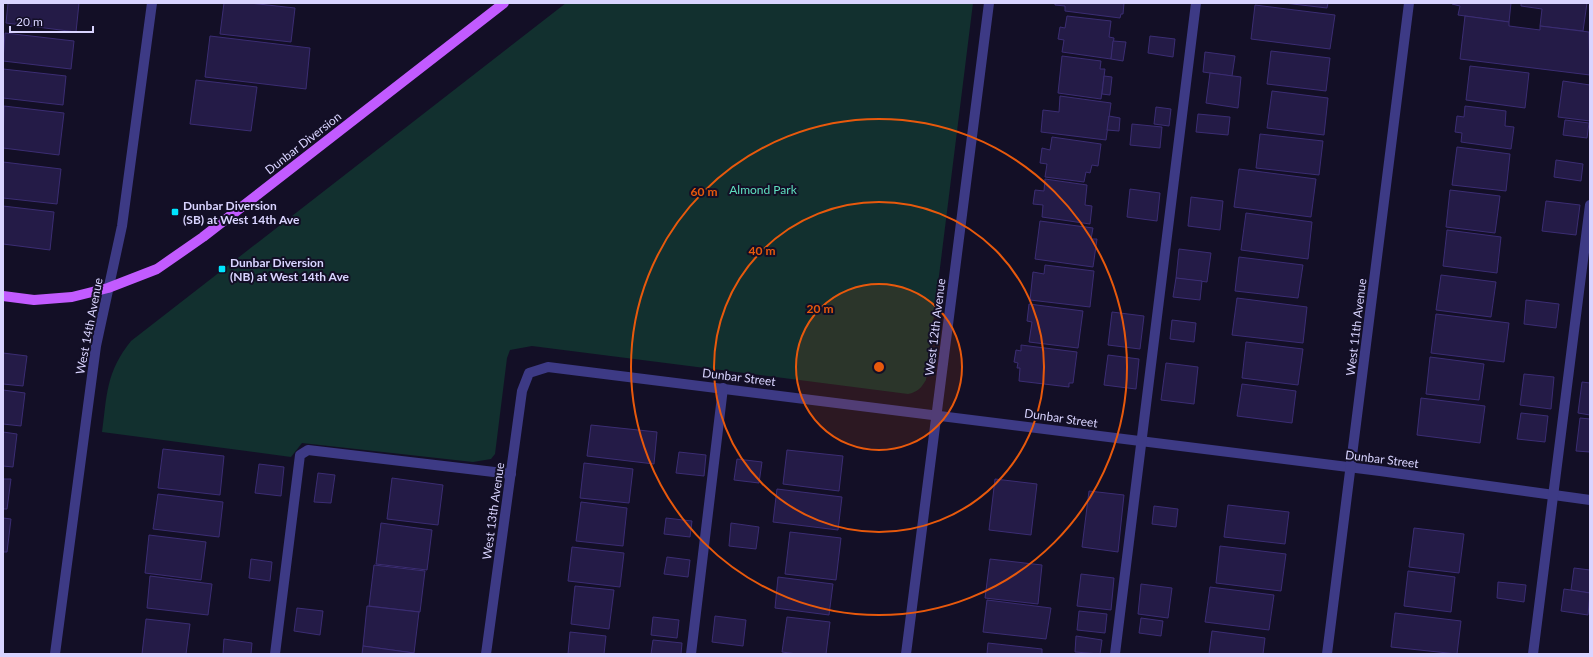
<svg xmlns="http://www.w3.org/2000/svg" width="1593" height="657" viewBox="0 0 1593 657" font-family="Lato,sans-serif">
	<rect width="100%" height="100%" fill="#130f26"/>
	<path fill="#12302f" d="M566,3h407l-47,377c-5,8 -8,12 -18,14l-376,-48 -22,4 -3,8 -12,96 -4,5 -18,3 -171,-19 -11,14 -189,-25c5,-38 4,-60 29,-91z"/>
	<g fill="#241b47" stroke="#3b2d73">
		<polygon points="8,3 79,3 76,32 6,23"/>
		<polygon points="224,3 249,3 295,8 291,42 220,34"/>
		<polygon points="1055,3 1124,3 1123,14 1121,14 1120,18 1065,11 1065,6 1055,5"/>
		<polygon points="1284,3 1328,3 1327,8"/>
		<polygon points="1452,3 1511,3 1509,22 1458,15 1460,6 1452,4"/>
		<polygon points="1521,3 1587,3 1583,31 1540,26 1542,9 1521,6"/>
		<polygon points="1255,5 1335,15 1330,49 1251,39"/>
		<polygon points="1067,16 1111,21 1109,37 1114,38 1111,59 1062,52 1064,40 1058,39 1060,27 1065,28"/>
		<polygon points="1465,16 1509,22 1509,26 1540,30 1540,26 1589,32 1590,75 1460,59"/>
		<polygon points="5,33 74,41 71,69 3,61"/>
		<polygon points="210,36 310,48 306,89 205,77"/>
		<polygon points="1150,36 1175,39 1173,57 1148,53"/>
		<polygon points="1113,41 1126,42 1123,61 1111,59"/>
		<polygon points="1271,51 1330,58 1326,91 1267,84"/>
		<polygon points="1205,52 1235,56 1232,76 1203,72"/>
		<polygon points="1062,56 1101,61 1100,69 1105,69 1101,99 1058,93"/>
		<polygon points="1470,66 1529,73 1525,108 1466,100"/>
		<polygon points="3,69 66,76 63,105 3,98"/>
		<polygon points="1210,73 1241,77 1238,108 1206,103"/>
		<polygon points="1104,76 1112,77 1110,95 1102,94"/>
		<polygon points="196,80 257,87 251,131 190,124"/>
		<polygon points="1563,81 1590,85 1590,121 1558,117"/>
		<polygon points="1272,91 1328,98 1324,135 1267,128"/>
		<polygon points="1060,96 1111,103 1106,140 1041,132 1043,110 1059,112"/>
		<polygon points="4,106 64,113 59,155 3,148"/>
		<polygon points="1465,106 1506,111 1505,126 1514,127 1511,149 1461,142 1462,133 1455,132 1457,116 1464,117"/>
		<polygon points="1156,107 1171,109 1169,126 1154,124"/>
		<polygon points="1198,114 1230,117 1228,135 1196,132"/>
		<polygon points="1109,116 1120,118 1119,131 1107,130"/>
		<polygon points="1565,120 1589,123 1587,138 1563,135"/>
		<polygon points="1132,124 1162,127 1160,148 1130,145"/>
		<polygon points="1260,134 1323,141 1319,175 1256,168"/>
		<polygon points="1052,137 1101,144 1098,166 1092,165 1090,173 1086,172 1084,182 1045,177 1047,164 1040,163 1042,148 1050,150"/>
		<polygon points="1457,147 1510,154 1506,191 1452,185"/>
		<polygon points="1556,160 1583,164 1581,181 1554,177"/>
		<polygon points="3,162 61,169 57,204 3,198"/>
		<polygon points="1239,169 1316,179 1311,217 1234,207"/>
		<polygon points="1045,179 1087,185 1085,205 1092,206 1090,224 1042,217 1043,205 1033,204 1035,190 1044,191"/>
		<polygon points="1130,189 1160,193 1157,221 1127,217"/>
		<polygon points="1450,190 1500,196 1495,233 1446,227"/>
		<polygon points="1191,197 1223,201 1220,230 1188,226"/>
		<polygon points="1546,201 1580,205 1576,235 1542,231"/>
		<polygon points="3,206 54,212 50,250 3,244"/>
		<polygon points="1246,213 1312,222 1308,259 1241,250"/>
		<polygon points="1040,221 1093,228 1091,239 1097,239 1093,267 1035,259"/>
		<polygon points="1447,230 1501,237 1497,273 1443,266"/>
		<polygon points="1179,249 1211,253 1207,282 1176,278"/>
		<polygon points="1239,257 1303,265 1298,298 1235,291"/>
		<polygon points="1045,265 1094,271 1090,307 1030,300 1033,272 1044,274"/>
		<polygon points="1441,275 1496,282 1491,317 1436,310"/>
		<polygon points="1176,278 1202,281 1200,300 1173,297"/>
		<polygon points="1237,298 1307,307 1303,343 1232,335"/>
		<polygon points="1526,300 1559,304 1556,328 1524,324"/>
		<polygon points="1029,304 1083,311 1078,348 1029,342 1032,322 1027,321"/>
		<polygon points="1112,312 1144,316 1140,349 1108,345"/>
		<polygon points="1436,314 1509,323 1504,362 1431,353"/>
		<polygon points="1172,320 1196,323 1194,342 1170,339"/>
		<polygon points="1246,342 1303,349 1298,385 1242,378"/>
		<polygon points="1021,345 1077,352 1073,383 1069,383 1069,387 1019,381 1020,368 1017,368 1018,363 1014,362 1016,350 1021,351"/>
		<polygon points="3,353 27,356 23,386 3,384"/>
		<polygon points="1108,355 1139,359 1136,389 1104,385"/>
		<polygon points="1430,357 1484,364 1479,400 1426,394"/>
		<polygon points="1166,363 1198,367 1194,404 1161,400"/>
		<polygon points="1524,374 1554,377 1551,409 1520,405"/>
		<polygon points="1582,382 1590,383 1590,415 1578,413"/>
		<polygon points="1242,384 1296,391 1292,423 1237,416"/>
		<polygon points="3,390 25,393 21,426 3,424"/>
		<polygon points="1421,398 1485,406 1480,443 1417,435"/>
		<polygon points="1521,413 1548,416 1545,442 1517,439"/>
		<polygon points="1580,418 1590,419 1590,452 1576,451"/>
		<polygon points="591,425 657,432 654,464 587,456"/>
		<polygon points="3,432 17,434 13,467 3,466"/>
		<polygon points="163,449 224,456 220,495 158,488"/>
		<polygon points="787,450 843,456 839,491 783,484"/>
		<polygon points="679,452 706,455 704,476 676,473"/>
		<polygon points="737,459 762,462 759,483 734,480"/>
		<polygon points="584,463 633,469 629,503 580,498"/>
		<polygon points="259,464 284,467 281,496 255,493"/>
		<polygon points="318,473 335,475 331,503 314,502"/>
		<polygon points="392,478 443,485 438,525 387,519"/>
		<polygon points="3,479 11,479 7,509 3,509"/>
		<polygon points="995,479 1037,484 1031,535 989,530"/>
		<polygon points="777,489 842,497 838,530 773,522"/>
		<polygon points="1089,491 1124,495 1118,552 1082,547"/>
		<polygon points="158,494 223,502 219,537 153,529"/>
		<polygon points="581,502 627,508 623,546 576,541"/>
		<polygon points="1228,505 1289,512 1285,544 1224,537"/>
		<polygon points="1154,506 1178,509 1176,527 1152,524"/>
		<polygon points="3,518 11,519 7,552 3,552"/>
		<polygon points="666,518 692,521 690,537 664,534"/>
		<polygon points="381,523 432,530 427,570 376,564"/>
		<polygon points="731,523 759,527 756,549 729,546"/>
		<polygon points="1414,528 1464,534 1459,573 1409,567"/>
		<polygon points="790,532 841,538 836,580 785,574"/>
		<polygon points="149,535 206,542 201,580 145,573"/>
		<polygon points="1220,546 1286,554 1281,591 1216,583"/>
		<polygon points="572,547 624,553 620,587 568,581"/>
		<polygon points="667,557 690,560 688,577 664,574"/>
		<polygon points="251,559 272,562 270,581 249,578"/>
		<polygon points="990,559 1042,565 1038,604 985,598"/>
		<polygon points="374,565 425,571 420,612 369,606"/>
		<polygon points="1574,568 1590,570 1590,593 1571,590"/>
		<polygon points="1408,571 1455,577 1451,612 1404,606"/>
		<polygon points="1081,574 1114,578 1111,610 1077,606"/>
		<polygon points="150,576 212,584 208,615 147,608"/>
		<polygon points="778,577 833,584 829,615 775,608"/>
		<polygon points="1498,582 1526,585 1524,602 1497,598"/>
		<polygon points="1141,584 1172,588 1168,618 1138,614"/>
		<polygon points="575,586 614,590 609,629 571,624"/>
		<polygon points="1210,587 1274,595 1269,630 1205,622"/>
		<polygon points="1564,589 1590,593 1588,615 1561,611"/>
		<polygon points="987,600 1051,608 1046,639 983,632"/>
		<polygon points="367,606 419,612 414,653 363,646"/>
		<polygon points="297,608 323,611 320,635 294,631"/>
		<polygon points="1079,611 1107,614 1105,633 1077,630"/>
		<polygon points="1395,613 1461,621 1457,654 1391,647"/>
		<polygon points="715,616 746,620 743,646 712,642"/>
		<polygon points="653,617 679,620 677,638 651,635"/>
		<polygon points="787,617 830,622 826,654 797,654 782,652"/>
		<polygon points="1141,618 1163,621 1161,636 1139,633"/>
		<polygon points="146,619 190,624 186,654 142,654"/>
		<polygon points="1212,631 1265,638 1263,654 1209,654"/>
		<polygon points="570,632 606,636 604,654 568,654"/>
		<polygon points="1076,636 1102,640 1100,654 1075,652"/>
		<polygon points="224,639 252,643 251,654 223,654"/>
		<polygon points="653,640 682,643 681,654 651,654"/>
		<polygon points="988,643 1042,649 1042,654 987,654"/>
		<polygon points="363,646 414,653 414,654 362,654"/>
	</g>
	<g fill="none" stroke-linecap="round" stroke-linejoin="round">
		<g stroke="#3d3a85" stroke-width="10">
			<polyline points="55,654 96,346 122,226 152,3"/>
			<polyline points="275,654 300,455 308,450 511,474"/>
			<polyline points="486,654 522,391 529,373 548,367 1380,471 1590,500"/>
			<polyline points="691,654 723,388"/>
			<polyline points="906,654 989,3"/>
			<polyline points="1115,654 1196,3"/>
			<polyline points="1327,654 1409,3"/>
			<polyline points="1533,654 1590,205"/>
		</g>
		<polyline stroke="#c25bff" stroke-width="10" points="3,296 34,300 72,297 108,288 157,269 203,237 504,3"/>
	</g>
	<circle cx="879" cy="367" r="83" fill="#e8590c" fill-opacity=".12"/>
	<g fill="none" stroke="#e8590c" stroke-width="2">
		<circle cx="879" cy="367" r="83"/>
		<circle cx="879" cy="367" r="165"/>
		<circle cx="879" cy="367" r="248"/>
	</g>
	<g fill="#00e5ff" stroke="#130f26" stroke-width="1.5">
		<rect x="171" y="208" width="8" height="8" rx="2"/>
		<rect x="218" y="265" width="8" height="8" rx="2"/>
	</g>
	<g text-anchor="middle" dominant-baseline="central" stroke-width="4" stroke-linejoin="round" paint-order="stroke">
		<g font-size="12" fill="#d9d4ff" stroke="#130f26">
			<text transform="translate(303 143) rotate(-38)">Dunbar Diversion</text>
			<text transform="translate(89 326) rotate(-79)">West 14th Avenue</text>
			<text transform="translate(935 327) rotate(-83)">West 12th Avenue</text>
			<text transform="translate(1356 327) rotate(-83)">West 11th Avenue</text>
			<text transform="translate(739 377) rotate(7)">Dunbar Street</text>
			<text transform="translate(1061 418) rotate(8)">Dunbar Street</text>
			<text transform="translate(1382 459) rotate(7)">Dunbar Street</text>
			<text transform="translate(493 511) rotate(-82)">West 13th Avenue</text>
		</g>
		<g font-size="12" fill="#5fe0c0" stroke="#130f26">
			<text x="763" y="189">Almond Park</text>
		</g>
		<g font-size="12" font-weight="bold" fill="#d9d4ff" stroke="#130f26" text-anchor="start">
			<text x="183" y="205">Dunbar Diversion<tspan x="183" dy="14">(SB) at West 14th Ave</tspan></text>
			<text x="230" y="262">Dunbar Diversion<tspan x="230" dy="14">(NB) at West 14th Ave</tspan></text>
		</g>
	</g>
	<circle cx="879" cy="367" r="6" fill="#e8590c" stroke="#130f26" stroke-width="2"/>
	<g font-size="12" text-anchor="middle" font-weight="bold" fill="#e8590c" stroke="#130f26" stroke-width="4" stroke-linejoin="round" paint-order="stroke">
		<text x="704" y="196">60 m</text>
		<text x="762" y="255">40 m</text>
		<text x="820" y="313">20 m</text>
	</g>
	<rect width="1593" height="657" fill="none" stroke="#d9d4ff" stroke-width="8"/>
	<path d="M10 26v6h83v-6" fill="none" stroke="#d9d4ff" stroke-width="2"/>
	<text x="16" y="26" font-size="12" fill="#d9d4ff" stroke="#130f26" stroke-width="3" paint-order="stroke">20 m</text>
</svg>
